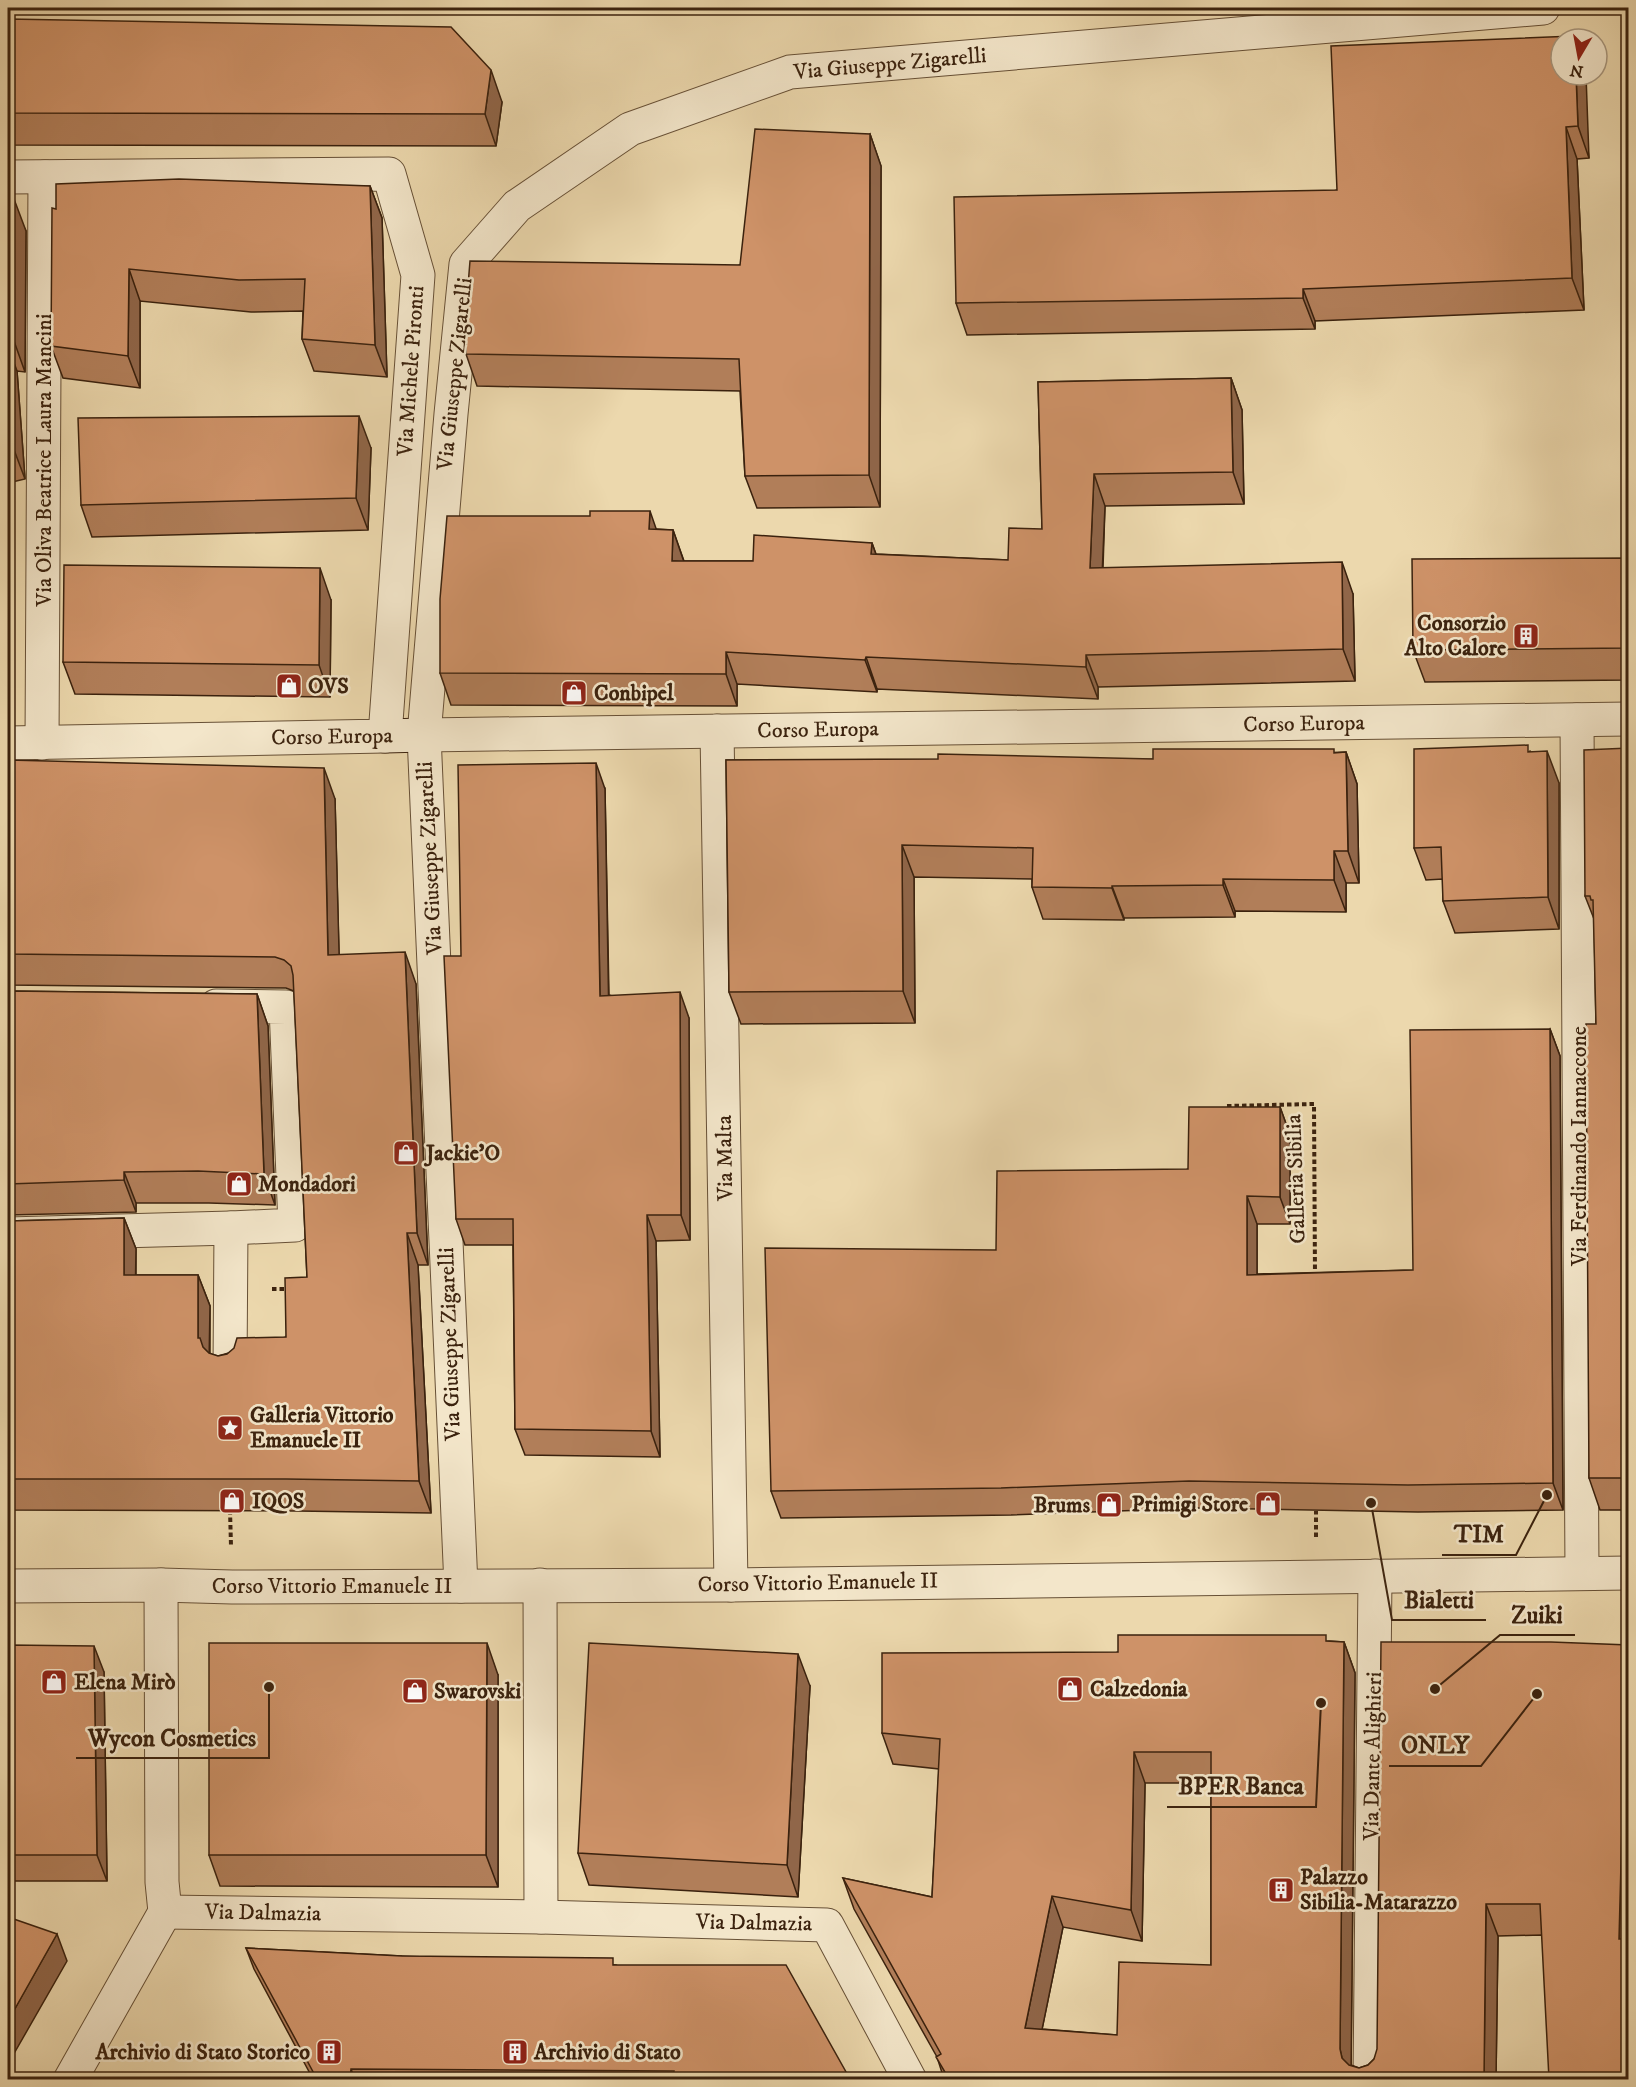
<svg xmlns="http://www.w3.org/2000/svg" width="1636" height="2087" viewBox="0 0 1636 2087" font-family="'IM FELL DW Pica',serif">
	<rect width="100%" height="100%" fill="#ecd8ad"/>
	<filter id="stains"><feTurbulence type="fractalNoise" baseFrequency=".00333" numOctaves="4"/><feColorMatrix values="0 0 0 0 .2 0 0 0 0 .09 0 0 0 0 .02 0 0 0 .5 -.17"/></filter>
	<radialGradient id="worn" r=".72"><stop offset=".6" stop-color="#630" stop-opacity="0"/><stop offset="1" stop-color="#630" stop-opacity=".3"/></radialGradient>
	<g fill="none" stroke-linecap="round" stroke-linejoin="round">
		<defs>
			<g id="street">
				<polyline points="8,177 389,174 418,275 385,736 8,743"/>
				<polyline points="1577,720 1582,1573"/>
				<polyline points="717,731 731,1585"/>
				<polyline points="424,735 1628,719"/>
				<polyline points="42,743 45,177"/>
				<polyline points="216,1006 286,1007 295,1225 231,1228"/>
				<polyline points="8,1234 231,1228 230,1369"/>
				<polyline points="161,1585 162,1882 165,1912"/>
				<polyline points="540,1585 541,1917"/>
				<polyline points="8,1586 161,1585 232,1587 731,1585 1628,1573"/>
				<polyline points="461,1586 424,735 451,414 466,264 517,206 630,129 790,72 1543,8"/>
				<polyline points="165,1912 541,1917 827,1925 910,2080"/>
				<polyline points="70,2080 165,1912"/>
				<polyline points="1370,2080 1375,1576"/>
			</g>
			<polyline id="secondary" points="385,736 424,735"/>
		</defs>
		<use href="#street" stroke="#675036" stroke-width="35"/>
		<use href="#secondary" stroke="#3b220e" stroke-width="35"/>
		<g stroke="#3b220e" stroke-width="4" stroke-dasharray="4.5 3" stroke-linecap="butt">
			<polyline points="1227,1106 1314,1104 1315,1276"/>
			<polyline points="272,1289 288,1289"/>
			<polyline points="230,1510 231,1546"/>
			<polyline points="1316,1537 1316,1511"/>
		</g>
		<use href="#street" stroke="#f3e6ca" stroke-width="33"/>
		<use href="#secondary" stroke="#f3e6ca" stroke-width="33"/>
	</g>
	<g fill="#b17e59" stroke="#3b220e" stroke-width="1.5" fill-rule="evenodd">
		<polygon points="8,19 502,102 496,146 8,145"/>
		<polygon points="1574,36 1589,158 1577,159 1584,310 1315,321 1315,329 967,335 956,303 1337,190"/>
		<polygon points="870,134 881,166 880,507 757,508 745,476 740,391 477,386 466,354 740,265"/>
		<polygon points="370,186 382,218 387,377 314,371 302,339 303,311 251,312 140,301 140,388 63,378 51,346 56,209"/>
		<polygon points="8,198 26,231 25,372 17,371 25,479 8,483"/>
		<polygon points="1231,378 1242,410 1244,504 1105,506 1103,568 1353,594 1355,681 1098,687 1098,699 877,689 877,692 737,684 737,706 451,705 440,673 656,529 673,530 684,561 753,561 872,543 876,554 1008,560 1042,529 1038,382"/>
		<polygon points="371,448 368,530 92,537 81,505"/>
		<polygon points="1629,558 1629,680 1425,682 1413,650"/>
		<polygon points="331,600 330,697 75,694 63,662"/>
		<polygon points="1629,748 1629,1510 1600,1510 1589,1478 1596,1024 1594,919 1585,896"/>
		<polygon points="1530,751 1559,783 1559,929 1455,933 1443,901 1443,879 1426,880 1414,848"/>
		<polygon points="1346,752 1357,784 1359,883 1346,883 1346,912 1235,911 1235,917 1124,918 1124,920 1043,919 1032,887 1032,879 914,877 915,1023 741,1024 729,992 726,760 1153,759"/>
		<polygon points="8,761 335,799 339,955 416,984 428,1265 418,1265 431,1513 297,1511 8,1510 8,1221 124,1218 136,1249 136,1275 198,1275 210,1306 210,1354 218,1356 286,1337 307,1277 294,991 286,988 8,985"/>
		<polygon points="605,789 609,995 689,1018 690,1240 656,1241 660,1457 525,1455 515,1429 513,1245 465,1245 456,1219 461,956"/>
		<polygon points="8,991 257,994 268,1026 275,1205 209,1203 136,1203 136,1212 8,1215"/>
		<polygon points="1550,1029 1560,1056 1563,1510 1418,1512 1199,1508 1011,1515 781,1518 771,1491 996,1250 1188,1169 1280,1107 1290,1135 1290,1224 1257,1224 1257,1274 1413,1270"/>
		<path d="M1329,1641l15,1 11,31 -4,392 8,3 9,-3 6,-6 255,-414v434l-87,-144 -44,1 -2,143h-552l-7,-22 -83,-148 -11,-31 89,19 7,-128 -46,-5 -11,-31 236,-81zM1145,1783h66v182l-94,70 -75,-6 21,-102 79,14z"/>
		<polygon points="8,1645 104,1672 107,1881 8,1881"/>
		<polygon points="498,1675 498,1887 220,1886 209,1855"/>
		<polygon points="810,1686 798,1897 589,1885 578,1853"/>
		<polygon points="246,1948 402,1956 616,1965 850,2079 313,2079 254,1969"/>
	</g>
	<g fill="#906649" stroke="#3b220e" stroke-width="1.5">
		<polygon points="491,70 502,102 496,146 485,114"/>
		<polygon points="1576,75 1586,75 1589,158 1578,126"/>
		<polygon points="1566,127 1577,159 1584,310 1572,278"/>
		<polygon points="870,134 881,166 880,507 869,475"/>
		<polygon points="370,186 382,218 387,377 375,345"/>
		<polygon points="14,199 26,231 25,372 14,341"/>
		<polygon points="129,269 140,301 140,388 128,356"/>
		<polygon points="1303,289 1315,321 1315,329 1303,298"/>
		<polygon points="8,346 17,371 25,479 13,447 8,371"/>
		<polygon points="1231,378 1242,410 1244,504 1233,472"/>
		<polygon points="359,416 371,448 368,530 356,498"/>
		<polygon points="1094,474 1105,506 1101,600 1090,568"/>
		<polygon points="650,511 661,543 649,529"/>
		<polygon points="673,530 684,562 672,561"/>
		<polygon points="872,543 883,575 871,554"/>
		<polygon points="1342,562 1353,594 1355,681 1343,649"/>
		<polygon points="320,568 331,600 330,697 319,665"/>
		<polygon points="726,652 737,684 737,706 726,674"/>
		<polygon points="1086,655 1098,687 1098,699 1086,667"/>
		<polygon points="866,657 877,689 877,692 865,660"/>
		<polygon points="1547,751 1559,783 1559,929 1548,897"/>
		<polygon points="1346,752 1357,784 1359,883 1348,851"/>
		<polygon points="596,763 605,789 609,1022 600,996"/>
		<polygon points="324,768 335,799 340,987 328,955"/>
		<polygon points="902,845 914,877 915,1023 903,991"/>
		<polygon points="1334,851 1346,883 1346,912 1334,880"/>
		<polygon points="1223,879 1235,911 1235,917 1223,885"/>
		<polygon points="1112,886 1124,918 1124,920 1112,888"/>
		<polygon points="405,952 416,984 428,1265 417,1233"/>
		<polygon points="680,992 689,1018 690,1240 681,1215"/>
		<polygon points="257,994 268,1026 275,1205 264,1174"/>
		<polygon points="1550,1029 1560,1056 1563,1510 1553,1483"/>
		<polygon points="1280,1107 1290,1135 1290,1224 1280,1197"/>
		<polygon points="124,1172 136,1203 136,1212 124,1180"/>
		<polygon points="1247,1196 1257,1224 1257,1302 1247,1275"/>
		<polygon points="647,1215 656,1241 660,1457 651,1431"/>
		<polygon points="124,1218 136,1249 135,1306 124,1275"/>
		<polygon points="407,1233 418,1265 431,1513 419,1481"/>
		<polygon points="198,1275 210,1306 209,1364 198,1338"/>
		<polygon points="1344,1642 1355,1673 1351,2079 1342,2058 1340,2049"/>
		<polygon points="487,1643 498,1675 498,1887 486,1855"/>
		<polygon points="94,1646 104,1672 107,1881 97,1855"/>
		<polygon points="798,1654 810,1686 798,1897 787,1865"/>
		<polygon points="1134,1752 1145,1783 1142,1941 1131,1910"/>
		<polygon points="1623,1788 1629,1802 1629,1965 1619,1939"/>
		<polygon points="1052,1896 1063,1927 1036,2059 1025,2028"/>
		<polygon points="1486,1904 1498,1936 1496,2079 1484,2079"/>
		<polygon points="57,1934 67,1961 8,2064 8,2021"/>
		<polygon points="351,2069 355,2079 350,2079"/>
		<polygon points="768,2073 771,2079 764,2079"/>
	</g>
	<g fill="#ce9268" stroke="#3b220e" stroke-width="1.5" fill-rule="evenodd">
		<polygon points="8,19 451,27 491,70 485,114 8,113"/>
		<polygon points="1574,36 1574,39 1561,39 1561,75 1576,75 1578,126 1566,127 1572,278 1303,289 1303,298 956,303 954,197 1337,190 1331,46"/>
		<polygon points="755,129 870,134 869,475 745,476 739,359 466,354 467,298 470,261 740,265"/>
		<polygon points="179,179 370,186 375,345 302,339 305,279 239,280 129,269 128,356 51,346 52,208 56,209 56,184"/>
		<polygon points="8,198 14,199 14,341 8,340"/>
		<polygon points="8,371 13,447 8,448"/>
		<polygon points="1231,378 1233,472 1094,474 1090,568 1342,562 1343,649 1086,655 1086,667 866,657 865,660 726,652 726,674 440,673 440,599 447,516 590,516 590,511 650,511 649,529 673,530 672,561 753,561 754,535 872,543 871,554 1008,560 1009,528 1042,529 1038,382"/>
		<polygon points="359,416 356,498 81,505 78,418"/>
		<polygon points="1629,558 1629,648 1413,650 1412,559"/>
		<polygon points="64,565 320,568 319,665 63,662"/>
		<polygon points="1528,745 1528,752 1547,751 1548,897 1443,901 1441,847 1414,848 1414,749"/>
		<polygon points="1629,748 1629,1478 1589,1478 1586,1024 1596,1024 1593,900 1591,900 1590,896 1585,896 1584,750"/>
		<polygon points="1153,749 1334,749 1334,753 1346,752 1348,851 1334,851 1334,880 1223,879 1223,885 1112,886 1112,888 1032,887 1033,848 902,845 903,991 729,992 726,760 938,759 938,754 1153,759"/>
		<polygon points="8,760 324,768 328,955 405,952 417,1233 407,1233 419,1481 286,1479 8,1479 8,1221 124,1218 124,1275 198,1275 198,1338 200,1338 203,1347 209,1353 218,1356 227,1354 234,1348 237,1338 286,1337 285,1278 307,1277 293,975 291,966 284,960 275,957 8,954"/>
		<polygon points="596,763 600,996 680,992 681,1215 647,1215 651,1431 515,1429 513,1219 456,1219 444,956 461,956 458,765"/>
		<polygon points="8,991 257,994 264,1174 198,1171 124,1172 124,1180 8,1184"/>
		<polygon points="1550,1029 1553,1483 1408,1485 1189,1481 1001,1488 771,1491 765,1248 996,1250 997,1171 1188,1169 1189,1107 1280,1107 1280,1197 1247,1196 1247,1275 1413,1270 1410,1030"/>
		<path d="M1118,1635h208v6l18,1 -4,407 2,9 7,7 10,3 9,-3 6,-6 3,-10 4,-407h170l78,3v143h-6l-4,151h10v140h-80l-9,-175h-54l-2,175h-535l-13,-22 5,-3 -98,-176 89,19 8,-158 -58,-6v-80l236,-1zM1134,1752h77v213l-92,-3 -2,73 -92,-7 27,-132 79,14z"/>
		<polygon points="209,1643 487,1643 486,1855 209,1855"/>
		<polygon points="589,1643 798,1654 787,1865 578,1853"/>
		<polygon points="8,1645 94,1646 97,1855 8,1855"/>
		<polygon points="8,1917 57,1934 8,2021"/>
		<polygon points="246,1948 402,1956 613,1958 613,1965 786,1965 850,2079 772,2079 768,2073 764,2079 673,2079 674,2071 351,2069 350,2079 317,2079"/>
	</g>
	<defs>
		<symbol id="building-square" viewBox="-11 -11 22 22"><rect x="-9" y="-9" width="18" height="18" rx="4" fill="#8f2418" stroke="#f3e6ca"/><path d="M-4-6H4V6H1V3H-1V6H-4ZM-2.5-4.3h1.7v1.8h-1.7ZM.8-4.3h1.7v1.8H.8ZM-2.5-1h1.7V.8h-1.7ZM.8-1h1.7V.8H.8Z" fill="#fff"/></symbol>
		<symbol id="shop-square" viewBox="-11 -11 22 22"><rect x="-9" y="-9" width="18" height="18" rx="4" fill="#8f2418" stroke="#f3e6ca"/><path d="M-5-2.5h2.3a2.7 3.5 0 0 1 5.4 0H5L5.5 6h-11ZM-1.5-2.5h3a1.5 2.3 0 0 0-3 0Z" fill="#fff"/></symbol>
		<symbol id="sight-square" viewBox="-11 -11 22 22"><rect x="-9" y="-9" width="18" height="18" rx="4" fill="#8f2418" stroke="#f3e6ca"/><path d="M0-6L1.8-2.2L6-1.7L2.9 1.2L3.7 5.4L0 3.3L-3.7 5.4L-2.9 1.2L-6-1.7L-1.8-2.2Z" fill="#fff"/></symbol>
	</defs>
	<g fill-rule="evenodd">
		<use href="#building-square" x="1511" y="621" width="30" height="30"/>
		<use href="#shop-square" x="274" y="671" width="30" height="30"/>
		<use href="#shop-square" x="559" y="678" width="30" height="30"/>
		<use href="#shop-square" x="391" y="1138" width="30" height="30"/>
		<use href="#shop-square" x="224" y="1169" width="30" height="30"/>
		<use href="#sight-square" x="215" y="1413" width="30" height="30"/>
		<use href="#shop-square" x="217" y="1486" width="30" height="30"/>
		<use href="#shop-square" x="1253" y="1489" width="30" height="30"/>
		<use href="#shop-square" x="1094" y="1490" width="30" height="30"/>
		<use href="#shop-square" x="39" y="1667" width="30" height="30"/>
		<use href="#shop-square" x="1055" y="1674" width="30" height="30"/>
		<use href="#shop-square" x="400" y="1676" width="30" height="30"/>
		<use href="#building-square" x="1266" y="1875" width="30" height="30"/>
		<use href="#building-square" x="314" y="2037" width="30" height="30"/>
		<use href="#building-square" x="500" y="2037" width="30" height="30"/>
	</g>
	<g text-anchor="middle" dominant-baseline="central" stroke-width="5" stroke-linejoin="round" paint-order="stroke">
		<g font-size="22" fill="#3b220e" stroke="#f3e6ca">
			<text transform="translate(890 64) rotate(-5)">Via Giuseppe Zigarelli</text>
			<text transform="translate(411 371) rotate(-86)">Via Michele Pironti</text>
			<text transform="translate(455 374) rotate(-84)">Via Giuseppe Zigarelli</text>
			<text transform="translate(44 460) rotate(-90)">Via Oliva Beatrice Laura Mancini</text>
			<text transform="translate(1304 724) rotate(-1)">Corso Europa</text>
			<text transform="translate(818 730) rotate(-1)">Corso Europa</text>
			<text transform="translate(332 737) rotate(-1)">Corso Europa</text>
			<text transform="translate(430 858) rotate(-93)">Via Giuseppe Zigarelli</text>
			<text transform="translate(1579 1146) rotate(-90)">Via Ferdinando Iannaccone</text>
			<text transform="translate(725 1158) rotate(-91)">Via Malta</text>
			<text transform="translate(1296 1179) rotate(-92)">Galleria Sibilia</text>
			<text transform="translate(450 1344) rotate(-92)">Via Giuseppe Zigarelli</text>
			<text transform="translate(818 1583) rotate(-1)">Corso Vittorio Emanuele II</text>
			<text x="332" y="1586">Corso Vittorio Emanuele II</text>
			<text transform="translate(1373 1756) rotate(-89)">Via Dante Alighieri</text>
			<text transform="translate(263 1913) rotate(1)">Via Dalmazia</text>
			<text transform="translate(754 1923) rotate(1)">Via Dalmazia</text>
		</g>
		<g font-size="22" font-weight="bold" fill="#3b220e" stroke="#f3e6ca" text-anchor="start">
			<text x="1506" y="623" text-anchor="end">Consorzio<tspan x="1506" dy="25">Alto Calore</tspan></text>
			<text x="308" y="686">OVS</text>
			<text x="594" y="693">Conbipel</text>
			<text x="426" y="1153">Jackie'O</text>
			<text x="258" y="1184">Mondadori</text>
			<text x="250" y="1415">Galleria Vittorio<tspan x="250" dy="25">Emanuele II</tspan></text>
			<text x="252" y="1501">IQOS</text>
			<text x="1248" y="1504" text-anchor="end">Primigi Store</text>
			<text x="1090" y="1505" text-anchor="end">Brums</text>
			<text x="74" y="1682">Elena Mirò</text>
			<text x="1090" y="1689">Calzedonia</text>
			<text x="434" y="1691">Swarovski</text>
			<text x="1300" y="1877">Palazzo<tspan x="1300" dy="25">Sibilia-Matarazzo</tspan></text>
			<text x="310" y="2052" text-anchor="end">Archivio di Stato Storico</text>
			<text x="534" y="2052">Archivio di Stato</text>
		</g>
	</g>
	<path fill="none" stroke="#3b220e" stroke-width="2" d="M1547 1495L1516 1555H1442M1371 1503L1392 1620H1486M1435 1689L1500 1635H1575M269 1687L269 1758H76M1537 1694L1481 1766H1389M1321 1703L1316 1807H1167"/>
	<g fill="#3b220e" stroke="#f3e6ca" stroke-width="2">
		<circle cx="1547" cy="1495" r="6"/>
		<circle cx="1371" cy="1503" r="6"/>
		<circle cx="1435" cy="1689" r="6"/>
		<circle cx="269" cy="1687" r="6"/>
		<circle cx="1537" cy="1694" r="6"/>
		<circle cx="1321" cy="1703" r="6"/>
	</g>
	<g font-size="24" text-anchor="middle" font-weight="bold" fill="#3b220e" stroke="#f3e6ca" stroke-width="5" stroke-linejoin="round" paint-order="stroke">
		<text x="1479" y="1542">TIM</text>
		<text x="1439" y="1608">Bialetti</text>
		<text x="1537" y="1623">Zuiki</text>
		<text x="172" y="1746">Wycon Cosmetics</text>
		<text x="1435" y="1753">ONLY</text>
		<text x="1241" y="1794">BPER Banca</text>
	</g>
	<rect width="1636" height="2087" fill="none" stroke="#ecd8ad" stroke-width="30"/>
	<rect x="9" y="9" width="1618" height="2069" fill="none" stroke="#3b220e" stroke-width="3"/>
	<rect x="15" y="15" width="1606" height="2057" fill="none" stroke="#3b220e" stroke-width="1.5"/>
	<g transform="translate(1579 57) rotate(190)"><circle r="28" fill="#f3e6ca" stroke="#a9987f" stroke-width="1.5"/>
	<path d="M0-4.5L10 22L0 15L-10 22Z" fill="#8f2418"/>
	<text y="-9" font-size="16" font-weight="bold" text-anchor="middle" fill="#3b220e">N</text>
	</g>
	<rect width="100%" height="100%" filter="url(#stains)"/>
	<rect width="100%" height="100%" fill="url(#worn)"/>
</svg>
